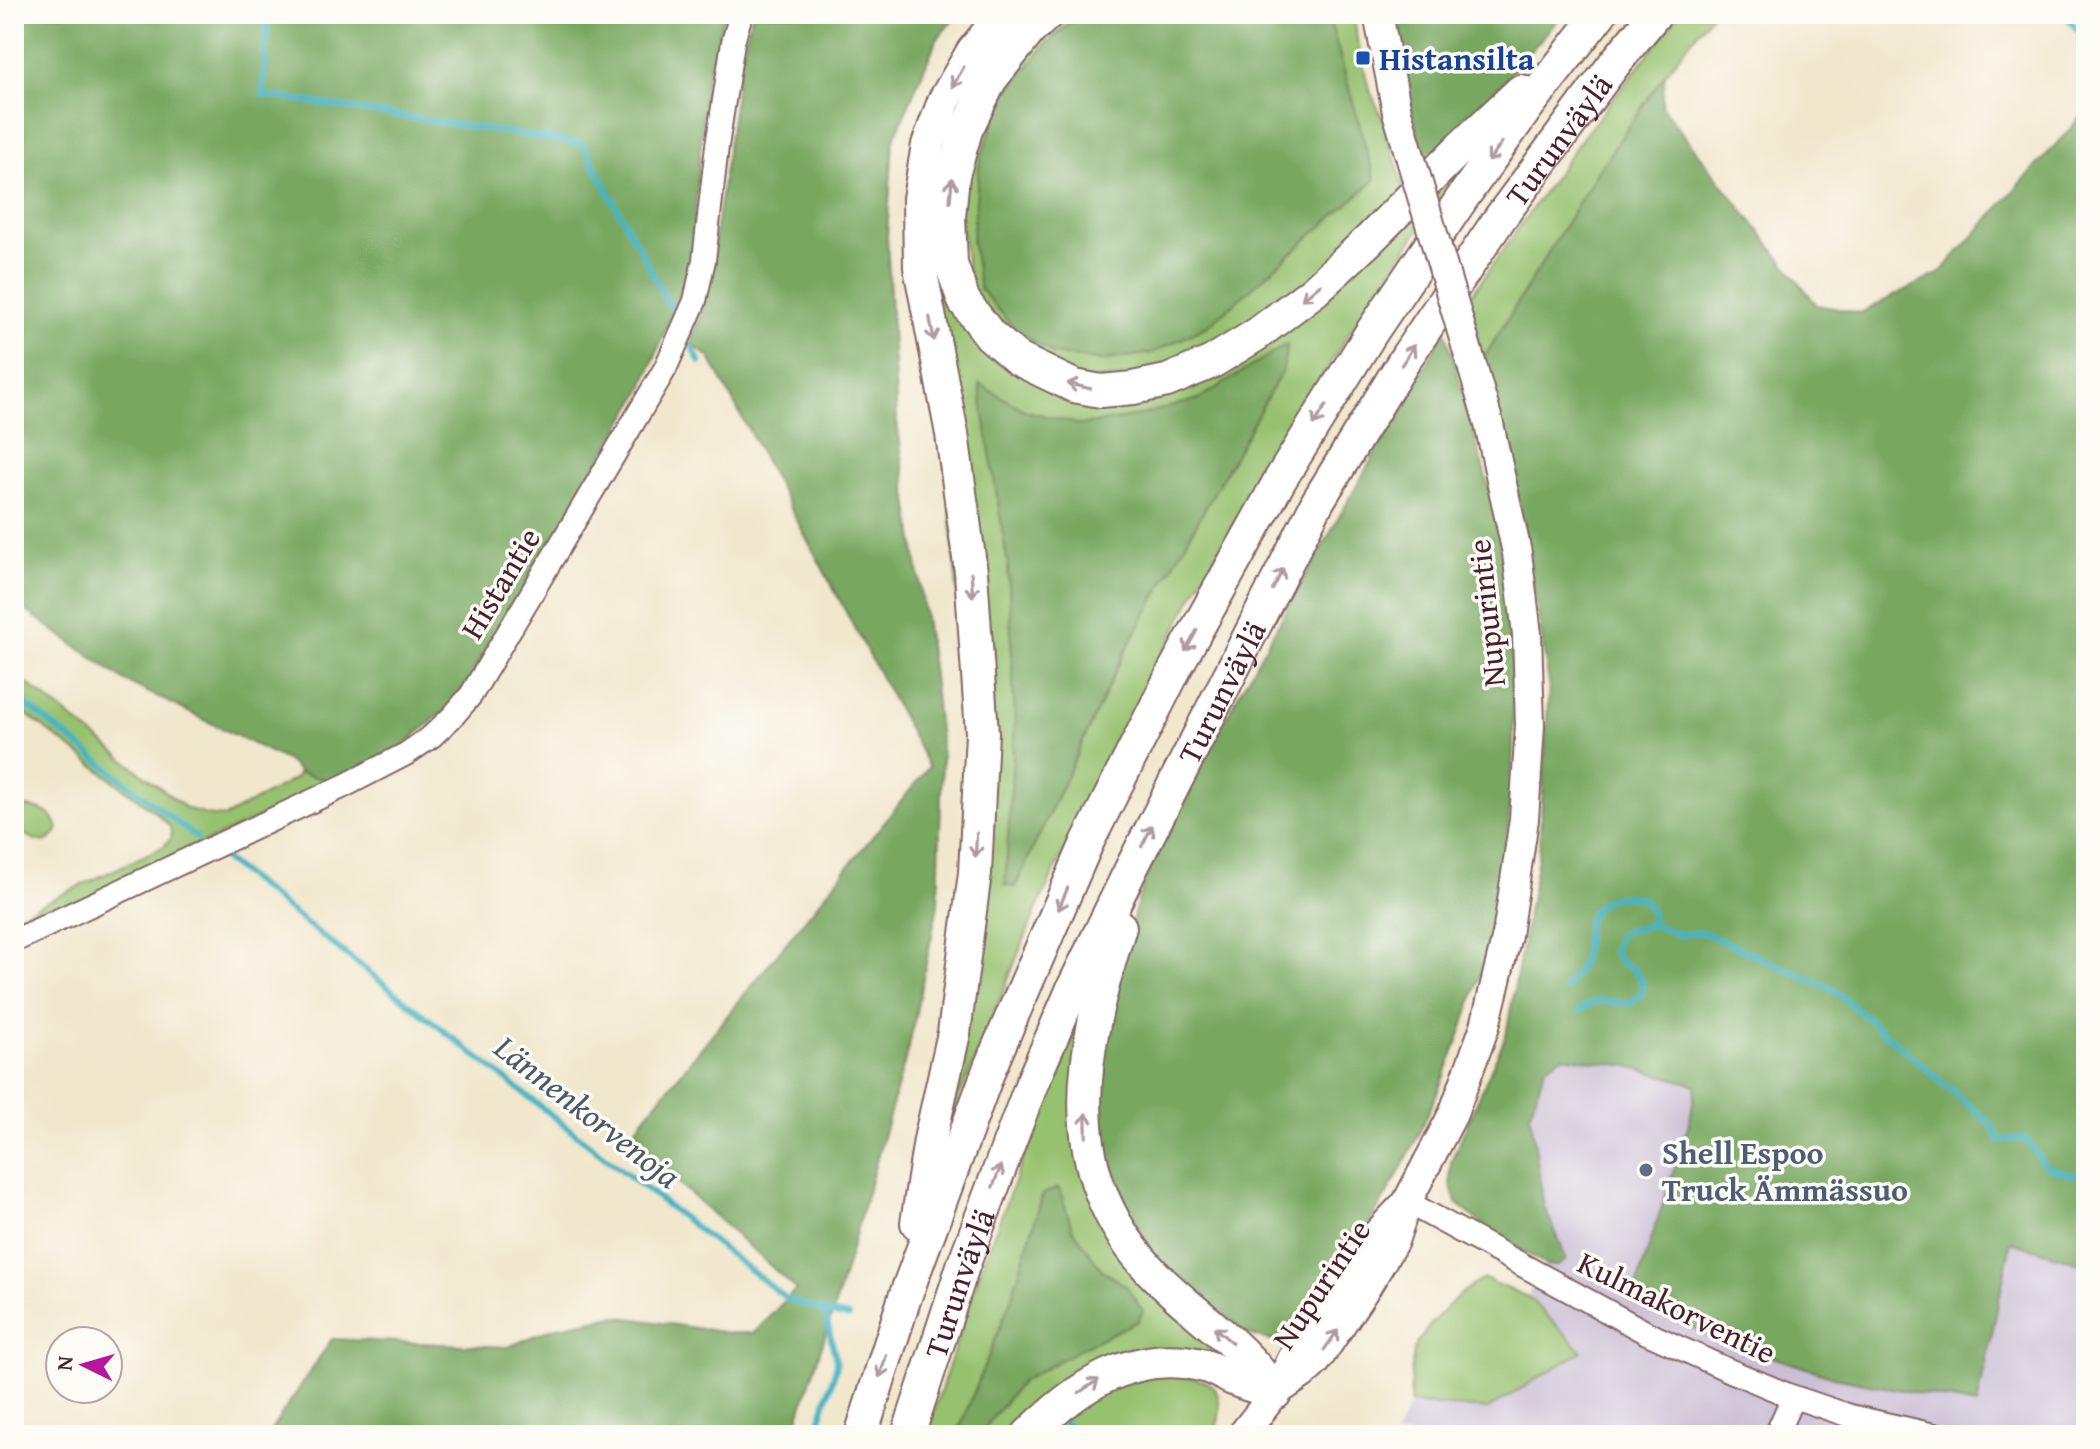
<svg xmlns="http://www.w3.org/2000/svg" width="2100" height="1449" viewBox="0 0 2100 1449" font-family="'Gentium Book Plus',serif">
	<rect width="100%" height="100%" fill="#fdfcf7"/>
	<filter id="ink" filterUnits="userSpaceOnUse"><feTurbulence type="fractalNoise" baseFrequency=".0125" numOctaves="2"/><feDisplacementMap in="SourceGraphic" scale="16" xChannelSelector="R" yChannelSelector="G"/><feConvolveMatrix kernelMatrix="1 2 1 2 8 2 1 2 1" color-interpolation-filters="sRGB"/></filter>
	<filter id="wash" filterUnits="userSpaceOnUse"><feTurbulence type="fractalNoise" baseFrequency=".006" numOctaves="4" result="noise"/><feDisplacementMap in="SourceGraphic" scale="32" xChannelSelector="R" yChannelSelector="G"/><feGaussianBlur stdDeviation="1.8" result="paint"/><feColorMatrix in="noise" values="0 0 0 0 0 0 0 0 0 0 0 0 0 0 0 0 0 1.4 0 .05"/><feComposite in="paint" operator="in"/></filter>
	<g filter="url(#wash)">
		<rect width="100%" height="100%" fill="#f1e7cd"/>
		<polygon fill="#cbbfd5" points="1562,1056 1628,1066 1696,1085 1690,1120 1635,1290 1642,1304 1717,1339 1834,1377 2011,1241 2086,1265 2086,1435 1396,1435 1410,1403 1488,1409 1582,1351 1528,1296 1545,1265 1558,1266 1566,1260 1559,1240 1544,1207 1530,1113 1545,1068"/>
		<g fill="#96c16e" stroke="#70704c" stroke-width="2" fill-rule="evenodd">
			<path d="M1013,14h19l-95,222 84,138 152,13 289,-220 -108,158 -86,137 -73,130 -87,167 -70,147 -92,224 36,-243 -51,-603 -1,-99 26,-86zM1287,344l-4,25 -161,288 -107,230 -9,-2 9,-161 -7,-159 -28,-180 46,26 55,15 52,-9 66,-18z"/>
			<polygon points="1059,14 1080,14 1046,45 1013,327 1053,354 1101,361 1152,353 1208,326 1375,180 1328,14 1354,14 1357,40 1369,89 1382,116 1405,192 1312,281 1227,345 1159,373 1087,380 1020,351 971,295 957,195 995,88"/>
			<polygon points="1680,14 1712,14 1665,74 1598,171 1484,358 1467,301 1579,142"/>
			<polygon points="14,673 186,808 206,815 225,817 296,778 299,772 333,782 14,934 14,917 163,847 172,837 170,826 156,813 14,705"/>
			<path d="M14,806c18,1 38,2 44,22 -11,26 -28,8 -44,1z"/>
			<polygon points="1076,1023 1079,1024 1245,1364 1166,1351 1015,1435 979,1435 1021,1382 1085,1346 1138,1321 1126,1286 1102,1270 1073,1230 1058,1188 1043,1194 1012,1297 957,1435 926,1435 985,1257"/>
			<path d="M1485,1279l43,18 54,54 -94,58 -78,-6c1,-16 0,-35 4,-51 5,-20 51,-67 71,-73z"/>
			<path d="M1156,1374c15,2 31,2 45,6 24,6 21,38 12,55h-169l40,-37z"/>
		</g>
		<g fill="#78a761" stroke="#616346" stroke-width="2">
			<polygon points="14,14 725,14 706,79 691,263 642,390 457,700 402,747 333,782 299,772 288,761 125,681 14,602"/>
			<polygon points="752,14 958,14 937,39 893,141 887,237 897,422 932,667 942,758 938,905 909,1046 836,1302 793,1435 268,1435 332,1339 508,1347 553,1328 614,1316 730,1333 754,1333 796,1289 628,1138 929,767 710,358 690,343 706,299 740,61"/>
			<polygon points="1080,14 1328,14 1375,180 1208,326 1152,353 1101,361 1053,354 1013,327 980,289 972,241 980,160 1003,97 1046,45"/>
			<polygon points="1392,14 1563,14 1428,167 1410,108"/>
			<polygon points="1665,74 1662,107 1817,305 1860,313 1940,273 2086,111 2086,1265 2011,1242 1977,1405 1834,1377 1717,1339 1642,1304 1635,1290 1690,1120 1696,1085 1628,1066 1562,1056 1545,1068 1530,1113 1544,1207 1559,1240 1566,1260 1558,1266 1545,1265 1484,1226 1456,1203 1450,1183 1451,1161 1506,1035 1539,852 1549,684 1523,519 1484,358 1598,171"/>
			<path d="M1445,330c12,40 23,81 34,122 5,19 11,39 15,58 24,133 27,270 1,402 -15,75 -42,149 -74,217 -32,68 -73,129 -113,192l-18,14 -20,6 -25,-8 -106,-88 -42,-106 -2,-49 16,-99 33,-110 89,-177z"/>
			<polygon points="1287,344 1283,369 1122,657 1015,887 1005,885 1015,724 1008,565 979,384 1026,411 1081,425 1133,417 1199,399"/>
			<polygon points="1059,1188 1073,1230 1102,1270 1126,1286 1143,1311 1138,1321 1085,1346 1021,1382 979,1435 957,1435 1012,1297 1043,1194"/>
		</g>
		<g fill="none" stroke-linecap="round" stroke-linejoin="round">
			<g stroke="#46b3c2" stroke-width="6">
				<polyline points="267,14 263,95 583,144 674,314"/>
				<polyline points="2065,14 2086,41"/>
				<polyline points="692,347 700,362"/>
				<polyline points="14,695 197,838"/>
				<polyline points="224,859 787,1299 825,1312 837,1365 815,1435"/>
				<path d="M1565,989c6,-9 14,-18 17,-27 4,-12 2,-25 5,-37 8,-28 30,-32 55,-27l9,13 1,13 27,11 23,-3 132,58 158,135 7,15 26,-2 21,29 40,11"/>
				<path d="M1579,1011c21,-16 27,-9 50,-7l13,-10v-13l-8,-12 -11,-5 -10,-12 5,-15 7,-7 14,-1 13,-5"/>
				<polyline points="825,1312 849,1317"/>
				<polyline points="1063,1421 1075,1435"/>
			</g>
		</g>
	</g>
	<g filter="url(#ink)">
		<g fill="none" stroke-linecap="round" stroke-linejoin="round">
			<defs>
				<g id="minor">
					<polyline points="14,941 346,785 406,754 432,736 453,716 471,695 665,369 695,301 704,260 717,146 733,42 741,14"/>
					<polyline points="1407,1202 1647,1333 1726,1369 1788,1395 1850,1416 1934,1435"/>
					<polyline points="1776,1435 1793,1397"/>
				</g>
				<g id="major">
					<polyline points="1378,14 1397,112"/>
					<polyline points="1275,1393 1304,1373 1316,1362 1367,1286 1394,1241 1407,1202 1453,1114 1485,1026 1507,935 1524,819 1530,725 1527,634 1517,553 1489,424 1473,369"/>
					<polyline points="1242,1435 1275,1393 1293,1357 1372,1239 1401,1208"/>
				</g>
				<g id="highway">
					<polyline points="1047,14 1030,30 991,79 966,130 953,175 949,217 951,264 964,301 990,335 1018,359 1074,386 1101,391 1133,388 1167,381 1212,362 1256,335 1314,291 1369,240 1461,147 1521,91"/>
					<path d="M1120,927c-38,120 -65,240 30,343 40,43 93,72 125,123"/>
					<polyline points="917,1223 930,1140 954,1033 975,873 982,733 971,572 952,434 920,267 919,199 928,145 944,101 973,51 1003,14"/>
					<polyline points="861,1435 905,1297 990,1067 1087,843 1176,667 1280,480 1371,333 1465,194 1528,106 1600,14"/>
					<path id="s1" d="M908,1435l55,-169 69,-183 42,-97 57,-117 187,-368 89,-145 93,-138 115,-155 40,-49"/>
					<path d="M1028,1435c48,-48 106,-88 177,-69 10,3 19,9 28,13 14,6 28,10 42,14"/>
				</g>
			</defs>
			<use href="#minor" stroke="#846564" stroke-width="26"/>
			<use href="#major" stroke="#846564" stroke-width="32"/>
			<use href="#highway" stroke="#846564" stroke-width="36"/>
			<use href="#minor" stroke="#fff" stroke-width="22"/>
			<use href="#major" stroke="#fff" stroke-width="28"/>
			<use href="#highway" stroke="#fff" stroke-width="32"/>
			<defs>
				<polyline id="major-bridge" points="1397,112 1473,369"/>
			</defs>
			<use href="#major-bridge" stroke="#846564" stroke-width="32" stroke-linecap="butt"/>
			<use href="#major-bridge" stroke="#fff" stroke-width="28"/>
		</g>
		<defs><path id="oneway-shaft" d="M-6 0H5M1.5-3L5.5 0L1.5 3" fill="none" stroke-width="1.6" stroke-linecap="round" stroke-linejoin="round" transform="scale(2)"/></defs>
		<g stroke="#ae9aa0">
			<use href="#oneway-shaft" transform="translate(958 77) rotate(120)"/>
			<use href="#oneway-shaft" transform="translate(1495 152) rotate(126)"/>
			<use href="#oneway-shaft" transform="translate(951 190) rotate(-85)"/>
			<use href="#oneway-shaft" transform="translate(1311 292) rotate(140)"/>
			<use href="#oneway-shaft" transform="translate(932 329) rotate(79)"/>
			<use href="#oneway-shaft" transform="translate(1408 355) rotate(-57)"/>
			<use href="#oneway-shaft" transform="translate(1079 386) rotate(-166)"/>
			<use href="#oneway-shaft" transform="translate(1320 415) rotate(122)"/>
			<use href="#oneway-shaft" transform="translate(1278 579) rotate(-63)"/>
			<use href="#oneway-shaft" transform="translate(972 585) rotate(86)"/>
			<use href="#oneway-shaft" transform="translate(1191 641) rotate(119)"/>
			<use href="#oneway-shaft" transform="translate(1147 836) rotate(-63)"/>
			<use href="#oneway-shaft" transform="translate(976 845) rotate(93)"/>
			<use href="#oneway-shaft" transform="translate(1063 899) rotate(113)"/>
			<use href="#oneway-shaft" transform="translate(1086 1125) rotate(-91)"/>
			<use href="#oneway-shaft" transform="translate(997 1176) rotate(-69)"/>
			<use href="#oneway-shaft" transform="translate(1223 1335) rotate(-139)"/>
			<use href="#oneway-shaft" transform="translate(1331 1340) rotate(-55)"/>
			<use href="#oneway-shaft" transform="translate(883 1366) rotate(108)"/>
			<use href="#oneway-shaft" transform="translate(1089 1386) rotate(-34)"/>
		</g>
	</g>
	<rect fill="#1a4fb4" stroke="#fdfcf7" stroke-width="3" x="1355" y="50" width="16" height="16" rx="4"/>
	<circle fill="#5c6f8a" stroke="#fdfcf7" stroke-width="3" cx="1646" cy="1170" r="8"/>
	<g text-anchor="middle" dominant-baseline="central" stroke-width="7" stroke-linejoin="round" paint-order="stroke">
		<g font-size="32" font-weight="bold" fill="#164399" stroke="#fdfcf7" text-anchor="start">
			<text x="1379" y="58">Histansilta</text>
		</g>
		<g font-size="32" fill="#4a1f2b" stroke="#fdfcf7">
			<text stroke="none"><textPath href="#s1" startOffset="1456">Turunväylä</textPath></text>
			<text transform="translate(500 583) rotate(-59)">Histantie</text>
			<text transform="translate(1486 613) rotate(-96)">Nupurintie</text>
			<text stroke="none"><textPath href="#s1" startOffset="808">Turunväylä</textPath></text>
			<text stroke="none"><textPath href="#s1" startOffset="160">Turunväylä</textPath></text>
			<text transform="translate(1321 1284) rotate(-56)">Nupurintie</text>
			<text transform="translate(1677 1307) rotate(26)">Kulmakorventie</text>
		</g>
		<g font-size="32" font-weight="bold" fill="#4e5e75" stroke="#fdfcf7" text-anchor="start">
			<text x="1662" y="1152">Shell Espoo<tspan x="1662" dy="37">Truck Ämmässuo</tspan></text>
		</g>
		<g font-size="34" font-style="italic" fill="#485a67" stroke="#fdfcf7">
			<text transform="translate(588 1111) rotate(38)">Lännenkorvenoja</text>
		</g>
	</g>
	<rect width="2100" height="1449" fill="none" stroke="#fdfcf7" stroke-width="48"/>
	<g transform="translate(84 1365) rotate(275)"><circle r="38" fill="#fdfcf7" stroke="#b5a4a5" stroke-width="2"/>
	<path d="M0-6L14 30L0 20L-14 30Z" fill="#b5179e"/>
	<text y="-12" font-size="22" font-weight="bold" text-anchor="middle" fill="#4a1f2b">N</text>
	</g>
</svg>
